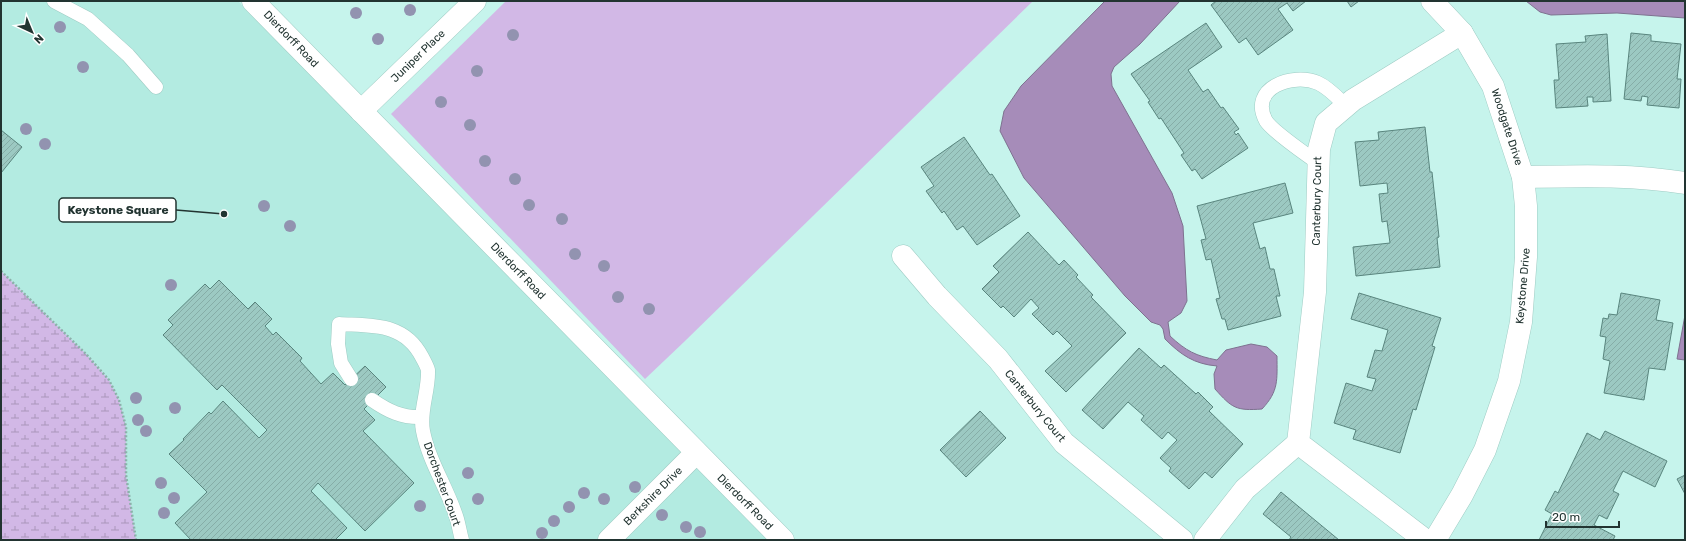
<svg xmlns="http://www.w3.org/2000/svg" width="1686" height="541" viewBox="0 0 1686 541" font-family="Rubik,sans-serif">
	<defs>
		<pattern id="wetland-marsh" width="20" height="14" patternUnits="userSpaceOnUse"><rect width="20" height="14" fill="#d2b8e6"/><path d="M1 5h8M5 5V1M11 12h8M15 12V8" fill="none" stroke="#aa96bb"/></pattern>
		<pattern id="building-hatch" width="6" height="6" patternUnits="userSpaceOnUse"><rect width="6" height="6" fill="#9cc9c2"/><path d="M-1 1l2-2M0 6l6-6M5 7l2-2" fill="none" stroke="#86ada7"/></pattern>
	</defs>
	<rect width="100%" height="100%" fill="#c6f4ec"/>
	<polygon fill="#b3ebe1" points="1,1 238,1 767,540 1,540"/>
	<polygon fill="#d2b8e6" points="506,1 1033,1 685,341 645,379 391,114"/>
	<polygon fill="url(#wetland-marsh)" points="1,271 86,354 109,380 119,400 126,427 126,475 136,540 1,540"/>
	<g fill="#a68cb9" stroke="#7e7290">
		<path d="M1105,1h75l-40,43 -26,23 -3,7 1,12 60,107 11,33 4,75 -6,12 -13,9 2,14c16,15 26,20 47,24l9,-10 25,-6 16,3 10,9c0,24 2,35 -15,53 -26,2 -30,-1 -47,-20l-1,-15 3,-8c-23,-2 -36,-11 -52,-27l-2,-10 -3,-4 -9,-3 -26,-26 -101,-118 -24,-47 4,-20 17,-25z"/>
		<polygon points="1526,1 1685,1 1685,18 1617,13 1551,15 1540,12"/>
		<polygon points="1685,315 1685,360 1677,359"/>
	</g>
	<g fill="url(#building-hatch)" stroke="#59857e">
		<polygon points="1216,1 1306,1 1293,11 1287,3 1278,9 1293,30 1258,55 1246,38 1239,43 1211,5"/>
		<polygon points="1347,1 1359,1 1351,7"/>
		<polygon points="1206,23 1222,47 1188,70 1203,92 1208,89 1221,108 1223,107 1239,129 1234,132 1236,135 1238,133 1248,148 1202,179 1195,169 1192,171 1181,155 1184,153 1161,118 1159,119 1148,102 1150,101 1131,74"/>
		<polygon points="1631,33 1651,35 1651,41 1681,44 1677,79 1681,79 1679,108 1647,105 1648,97 1642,96 1641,101 1624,99"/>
		<polygon points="1607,34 1611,101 1593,102 1593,97 1587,97 1588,106 1556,108 1554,80 1559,80 1556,44 1586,42 1585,36"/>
		<polygon points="1425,127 1430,172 1432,172 1439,237 1437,238 1440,267 1356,276 1353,247 1390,243 1387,221 1382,222 1379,194 1388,193 1387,183 1360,186 1355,142 1379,140 1378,132"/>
		<polygon points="1,130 22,147 1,173"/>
		<polygon points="964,137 990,175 992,174 1020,216 977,245 963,226 957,230 944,211 942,213 926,191 934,186 921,167"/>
		<polygon points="1285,183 1293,213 1253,223 1260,249 1265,247 1270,269 1274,269 1280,296 1276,296 1281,316 1228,330 1225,319 1222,319 1216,299 1220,298 1211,259 1206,260 1201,240 1206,239 1197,206"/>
		<polygon points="1028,232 1059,265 1064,260 1078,275 1076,277 1093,295 1091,297 1126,333 1066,392 1045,371 1072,346 1057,331 1053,335 1032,314 1039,308 1031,299 1014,317 1003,306 1001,308 982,289 999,272 993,266"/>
		<polygon points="219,280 248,309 255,302 272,319 265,326 273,335 276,332 302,358 300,361 321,384 333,373 345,385 365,366 386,387 364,409 375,420 363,431 414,483 365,531 318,483 311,491 347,528 335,540 191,540 175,523 207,492 169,454 184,440 183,439 209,412 211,414 223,401 259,438 267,430 222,385 217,390 163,335 173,325 168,320 205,284 210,289"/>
		<polygon points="1359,293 1441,318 1432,346 1435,347 1416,410 1413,409 1400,453 1353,439 1356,430 1334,423 1346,383 1372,391 1376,379 1367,377 1375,350 1382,351 1388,330 1351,319"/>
		<polygon points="1621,293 1660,300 1656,320 1673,323 1665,370 1649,368 1644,400 1604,393 1610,361 1603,359 1606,337 1600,336 1603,318 1608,319 1609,314 1617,315"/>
		<polygon points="1139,348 1161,368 1164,365 1196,394 1198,392 1213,407 1209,411 1243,444 1212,478 1205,472 1189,489 1169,471 1171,468 1160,458 1177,440 1168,432 1162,439 1141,420 1144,416 1128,402 1103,429 1082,410"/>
		<polygon points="980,411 1006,438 966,477 940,450"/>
		<polygon points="1605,431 1667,461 1655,487 1623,471 1613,491 1619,494 1607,519 1599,515 1594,525 1615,536 1613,540 1539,540 1552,514 1545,510 1555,491 1558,493 1587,433 1600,440"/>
		<polygon points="1685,475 1685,494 1677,479"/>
		<polygon points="1281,492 1339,540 1289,540 1291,537 1263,514"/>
	</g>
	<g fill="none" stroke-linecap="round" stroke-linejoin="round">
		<defs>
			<g id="lane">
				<polyline points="54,1 88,19 128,55 156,87"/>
				<path d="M1318,163c-12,-9 -45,-31 -52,-42 -18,-33 27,-49 52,-38 11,5 20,15 28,23"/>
				<path d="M351,379l-10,-16 -3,-19 1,-20c32,2 65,-2 83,33 2,4 5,9 6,13 1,21 -9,41 -5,61 6,31 25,58 34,88 2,7 3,14 5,21"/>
				<path d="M372,400c16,11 30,18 50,17"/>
			</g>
			<g id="street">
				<polyline points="1432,1 1462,33 1493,86 1523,177 1526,206 1526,257 1521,322 1509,381 1485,450 1462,495 1435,540"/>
				<polyline points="361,111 475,1"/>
				<path d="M1523,177c54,-1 109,-3 162,6"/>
				<polyline points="903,256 937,296 998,359 1064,443 1182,540"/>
				<polyline points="609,540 696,453"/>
				<polyline points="1205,540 1245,489 1298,443"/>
				<polyline points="1425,540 1298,443 1315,292 1319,149 1326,123 1353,100 1462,33"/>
			</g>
			<polyline id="secondary" points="253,1 783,540"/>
		</defs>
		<use href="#lane" stroke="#9eccc4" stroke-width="15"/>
		<use href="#street" stroke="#9eccc4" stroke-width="23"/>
		<use href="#secondary" stroke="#9eccc4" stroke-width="23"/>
		<polyline stroke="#8cb0aa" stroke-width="2.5" stroke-dasharray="2 2" stroke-linecap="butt" points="1,271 86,354 109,380 119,400 126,427 126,475 136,540"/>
		<use href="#lane" stroke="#fff" stroke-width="14"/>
		<use href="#street" stroke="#fff" stroke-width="22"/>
		<use href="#secondary" stroke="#fff" stroke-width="22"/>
	</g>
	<g fill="#9293b0">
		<circle cx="410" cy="10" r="6"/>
		<circle cx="356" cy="13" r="6"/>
		<circle cx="60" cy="27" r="6"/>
		<circle cx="513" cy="35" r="6"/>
		<circle cx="378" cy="39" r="6"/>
		<circle cx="83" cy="67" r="6"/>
		<circle cx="477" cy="71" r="6"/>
		<circle cx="441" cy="102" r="6"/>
		<circle cx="470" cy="125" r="6"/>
		<circle cx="26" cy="129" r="6"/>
		<circle cx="45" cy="144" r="6"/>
		<circle cx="485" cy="161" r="6"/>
		<circle cx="515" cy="179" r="6"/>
		<circle cx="529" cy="205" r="6"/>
		<circle cx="264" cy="206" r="6"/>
		<circle cx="562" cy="219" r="6"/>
		<circle cx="290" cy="226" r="6"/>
		<circle cx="575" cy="254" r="6"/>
		<circle cx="604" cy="266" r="6"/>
		<circle cx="171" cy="285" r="6"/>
		<circle cx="618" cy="297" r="6"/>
		<circle cx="649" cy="309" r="6"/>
		<circle cx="136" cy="398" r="6"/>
		<circle cx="175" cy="408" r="6"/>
		<circle cx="138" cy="420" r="6"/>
		<circle cx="146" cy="431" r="6"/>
		<circle cx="468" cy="473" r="6"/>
		<circle cx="161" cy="483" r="6"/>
		<circle cx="635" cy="487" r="6"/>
		<circle cx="584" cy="493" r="6"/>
		<circle cx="174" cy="498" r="6"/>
		<circle cx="478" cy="499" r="6"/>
		<circle cx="604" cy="499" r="6"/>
		<circle cx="420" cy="506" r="6"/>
		<circle cx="569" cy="507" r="6"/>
		<circle cx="164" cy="513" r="6"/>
		<circle cx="662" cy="515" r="6"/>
		<circle cx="554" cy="521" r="6"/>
		<circle cx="686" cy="527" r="6"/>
		<circle cx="700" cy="532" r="6"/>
		<circle cx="542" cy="533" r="6"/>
	</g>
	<g text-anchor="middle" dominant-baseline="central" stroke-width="3" stroke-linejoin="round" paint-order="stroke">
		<g font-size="11" fill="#223431" stroke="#fff">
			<text transform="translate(291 39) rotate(46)">Dierdorff Road</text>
			<text transform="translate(418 56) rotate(-44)">Juniper Place</text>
			<text transform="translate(1507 127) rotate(72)">Woodgate Drive</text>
			<text transform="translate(1317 201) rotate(-89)">Canterbury Court</text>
			<text transform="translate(518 271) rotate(46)">Dierdorff Road</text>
			<text transform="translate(1523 286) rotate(-85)">Keystone Drive</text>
			<text transform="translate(1035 406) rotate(51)">Canterbury Court</text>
			<text transform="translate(442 484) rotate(70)">Dorchester Court</text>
			<text transform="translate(653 496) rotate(-45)">Berkshire Drive</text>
			<text transform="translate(745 502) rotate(45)">Dierdorff Road</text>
		</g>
	</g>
	<path fill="none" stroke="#223431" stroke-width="1.5" d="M224 214L176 210"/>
	<circle fill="#223431" stroke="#fff" stroke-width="1.5" cx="224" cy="214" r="4"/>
	<rect fill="#fff" stroke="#223431" stroke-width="1.5" x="59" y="198" width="117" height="24" rx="4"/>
	<g font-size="12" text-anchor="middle" font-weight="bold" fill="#223431">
		<text x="118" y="214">Keystone Square</text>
	</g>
	<rect width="1686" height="541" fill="none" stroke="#223431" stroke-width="4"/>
	<g transform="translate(32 32) rotate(136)" stroke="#ffffff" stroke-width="3" paint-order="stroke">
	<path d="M0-3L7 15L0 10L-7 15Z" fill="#223431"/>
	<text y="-6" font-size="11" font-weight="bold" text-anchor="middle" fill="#223431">N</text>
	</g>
	<path d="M1546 521v6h73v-6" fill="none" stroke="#223431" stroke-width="2"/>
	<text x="1552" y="521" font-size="12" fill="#223431" stroke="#ffffff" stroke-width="3" paint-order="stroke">20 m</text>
</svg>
